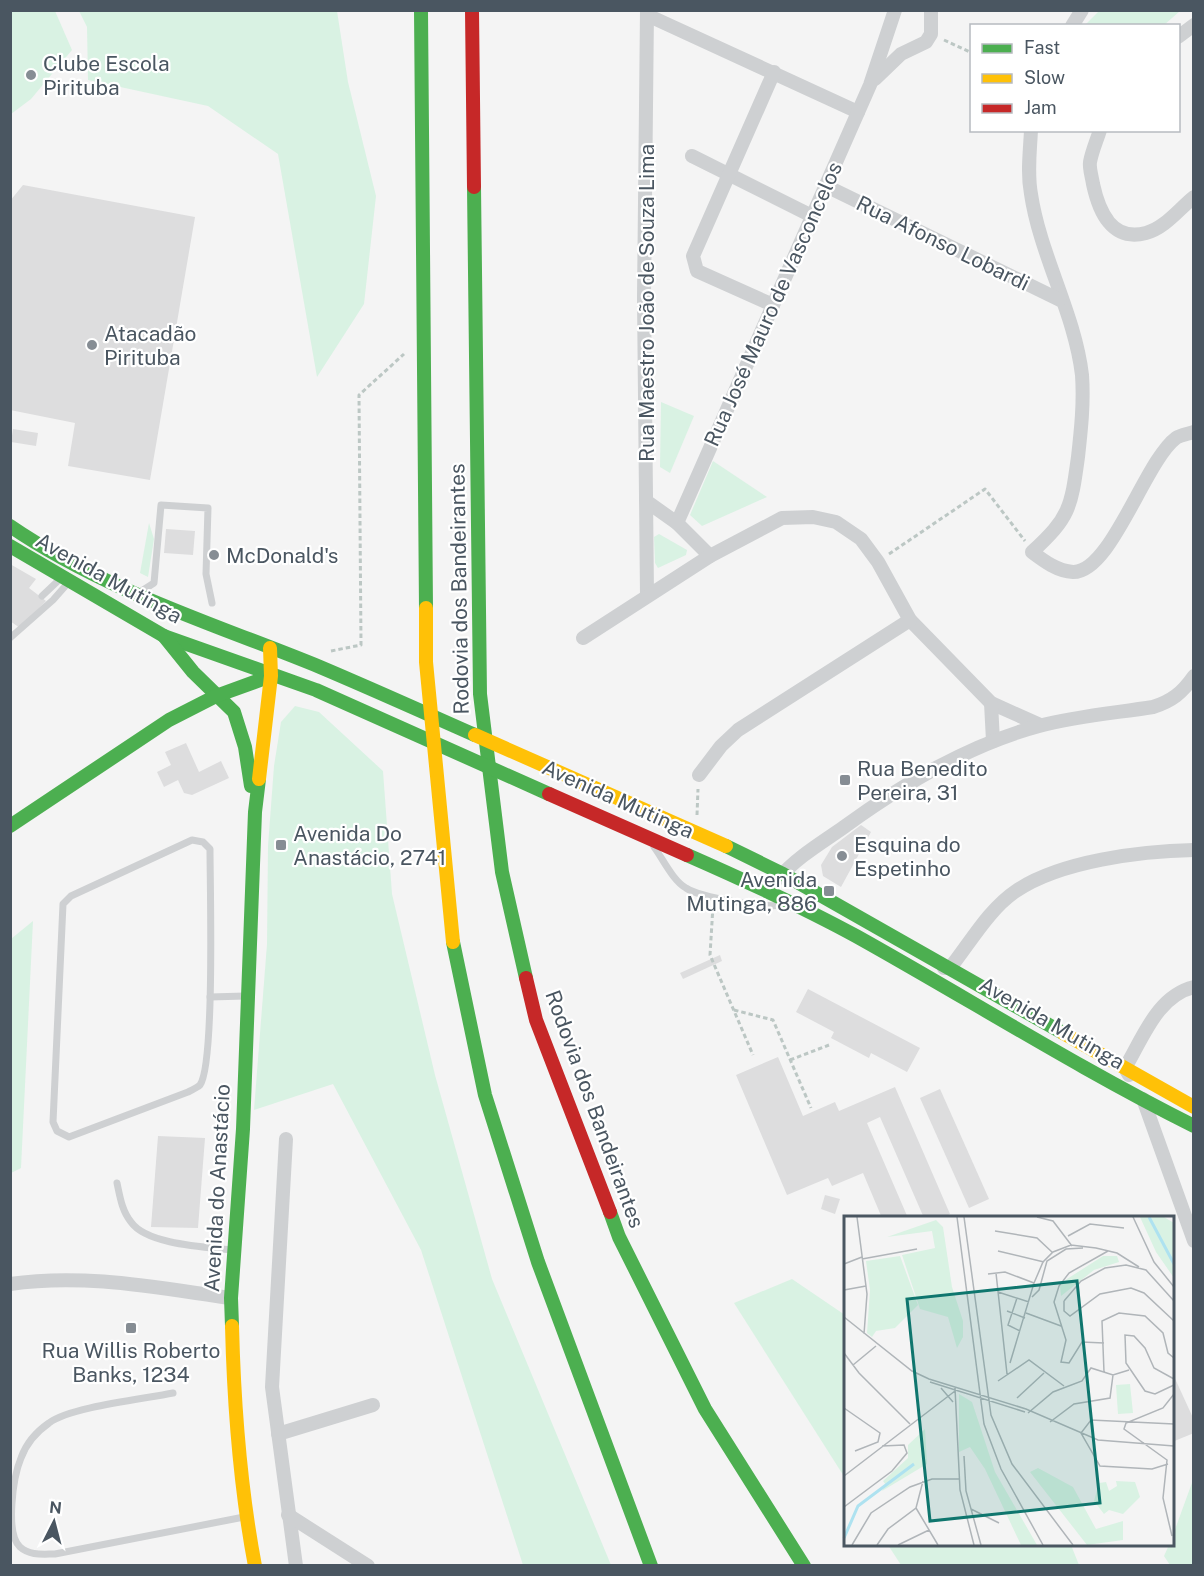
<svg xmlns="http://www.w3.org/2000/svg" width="1204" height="1576" viewBox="0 0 1204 1576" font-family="'Public Sans',sans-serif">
	<rect width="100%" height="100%" fill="#f4f4f4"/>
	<g fill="#d9f2e3">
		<polygon points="11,10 55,11 72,50 31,99 11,114"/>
		<polygon points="79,11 337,11 348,82 376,196 364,304 317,377 278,154 208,106 88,80 87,27"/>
		<polygon points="1099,11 1099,10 1180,11 1164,25 1085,25"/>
		<polygon points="661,402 694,416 670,473 660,467"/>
		<polygon points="713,461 767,497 702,526 690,515"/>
		<polygon points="149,523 154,539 148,577 140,573"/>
		<polygon points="659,534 687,550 686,555 658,568 655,563 654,537"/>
		<polygon points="295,706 319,712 383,771 392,894 435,1075 492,1279 611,1565 523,1565 421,1250 333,1084 254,1110 267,944 268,846 274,766 281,722"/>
		<polygon points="33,921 21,1168 11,1173 11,939"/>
		<polygon points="792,1279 845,1315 845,1478 734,1303"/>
		<polygon points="1193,1480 1193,1565 1170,1565 1164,1556 1169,1545 1172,1544 1173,1535"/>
		<polygon points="888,1545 1071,1545 1079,1565 901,1565"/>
	</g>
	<g fill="#ddddde">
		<polygon points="23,185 195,217 150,480 68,466 75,423 10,410 10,201"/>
		<polygon points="13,429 38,433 36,446 11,442"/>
		<polygon points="166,529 195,531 193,555 164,553"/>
		<polygon points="10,564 36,579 29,588 46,601 20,628 10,621"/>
		<polygon points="186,743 199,772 221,761 229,778 192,795 184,793 178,780 164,787 157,772 171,765 165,752"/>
		<polygon points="861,825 871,832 841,887 823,876 821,865 832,847"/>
		<polygon points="720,955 722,961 683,979 680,973"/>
		<polygon points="808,989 920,1048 907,1072 871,1053 869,1058 831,1038 834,1032 796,1012"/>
		<polygon points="778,1057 803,1116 835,1102 839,1111 895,1087 950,1214 943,1218 924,1218 880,1117 867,1123 908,1218 882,1218 863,1173 832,1186 828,1178 787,1195 736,1075"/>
		<polygon points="940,1089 989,1199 969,1208 920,1098"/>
		<polygon points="158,1136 205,1138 198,1228 151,1227"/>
		<polygon points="825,1195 840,1199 835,1214 821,1209"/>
		<polygon points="1172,1372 1194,1420 1194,1433 1172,1442"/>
	</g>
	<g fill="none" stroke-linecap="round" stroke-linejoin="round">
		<g stroke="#bcc7c4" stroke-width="3" stroke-dasharray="4.5 3" stroke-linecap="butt">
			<polyline points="944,40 972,53"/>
			<polyline points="889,554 985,489 1025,541"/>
			<polyline points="331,651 361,645 359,395 404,354"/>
			<polyline points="697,815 698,789"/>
			<polyline points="713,906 710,955 753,1055"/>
			<polyline points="734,1010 773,1020 811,1108"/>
			<polyline points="790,1060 829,1045"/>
		</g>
		<g stroke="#ced0d2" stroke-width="7">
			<polyline points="140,592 154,583 161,505 208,508 206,574 212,603"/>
			<polyline points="42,596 60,579"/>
			<polyline points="10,638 53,600 68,583"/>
			<path d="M192,840l11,2 7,7c0,36 5,215 -10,236 -2,2 -8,5 -12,7l-119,45 -12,-6 -4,-9 10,-218 8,-8z"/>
			<path d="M654,847c9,12 19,34 32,41 15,10 79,20 96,17"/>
			<polyline points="210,997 245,996"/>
			<path d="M117,1183c3,14 5,28 14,39 16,23 76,25 102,28"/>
			<path d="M173,1393c-29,6 -103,14 -124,30 -13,9 -23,21 -28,35 -8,19 -16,75 -1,89 10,9 23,7 35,7l189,-37"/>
		</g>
		<g stroke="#ced0d2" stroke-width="14">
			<polyline points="647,15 858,112"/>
			<polyline points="1072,26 1082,10"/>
			<polyline points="1178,37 1194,25"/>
			<polyline points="875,79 901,54 926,42 931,34 931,10"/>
			<path d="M1031,130c-1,22 -4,43 0,64 9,61 44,120 51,181 2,28 -1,55 -4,82 -7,51 -8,60 -46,95 12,9 25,19 41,20 38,1 72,-111 103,-134 4,-3 12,-4 18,-6"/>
			<path d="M1100,130c-3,10 -8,21 -10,32 -1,6 2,15 3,22 6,28 19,58 53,49 19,-5 33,-24 48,-36"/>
			<polyline points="692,156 812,216"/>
			<polyline points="826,186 1060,300"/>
			<polyline points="773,305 697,271 693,256 774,72"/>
			<polyline points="646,501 677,523 710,556"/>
			<polyline points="677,523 870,85 895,10"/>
			<polyline points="647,595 644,298 647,10"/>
			<polyline points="583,638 710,556 782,518 813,517 836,522 861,539 878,562 910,620 991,703 1040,725"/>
			<polyline points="991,703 993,741"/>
			<polyline points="699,775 721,746 738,730 910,620"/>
			<path d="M779,878c18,-21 44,-36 65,-51 59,-43 124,-82 195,-101 37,-10 76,-13 114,-19 19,-6 29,-14 41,-31"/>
			<path d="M944,968h6c20,-25 39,-59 66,-77 44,-30 125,-40 178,-41"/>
			<path d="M1129,1075l-4,-7c18,-30 32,-72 69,-81"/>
			<polyline points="1143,1099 1194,1241"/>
			<polyline points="286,1139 272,1387 296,1566"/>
			<path d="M10,1284c75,-11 148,4 221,14"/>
			<polyline points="278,1434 373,1405"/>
			<polyline points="288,1515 368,1566"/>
		</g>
		<g stroke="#4caf50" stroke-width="14">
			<polyline points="421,10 426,608"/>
			<polyline points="474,187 480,694 502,872 526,978"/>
			<path d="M10,526c95,65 205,98 310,141 52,22 103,45 155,68"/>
			<polyline points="10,546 164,636 316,690 549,794"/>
			<polyline points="164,636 193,672 234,712 245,747 251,786"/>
			<polyline points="10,826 169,720 216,696 271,676"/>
			<polyline points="726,846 783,874 1063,1033"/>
			<path d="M687,855c57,25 114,51 169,81 113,63 222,132 338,190"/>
			<polyline points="453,942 485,1095 538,1262 651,1566"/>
			<polyline points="610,1212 619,1237 705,1409 804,1566"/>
			<polyline points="232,1326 231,1298 243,1129 255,812 259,779"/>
		</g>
		<g stroke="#ffc107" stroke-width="14">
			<polyline points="426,608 426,662 453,942"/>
			<polyline points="475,735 726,846"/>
			<polyline points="259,779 271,676 270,648"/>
			<polyline points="1063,1033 1194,1107"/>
			<path d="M232,1326c2,80 8,161 23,240"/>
		</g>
		<g stroke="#c62828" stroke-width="14">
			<polyline points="472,10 474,187"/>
			<polyline points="549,794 687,855"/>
			<polyline points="526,978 536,1020 610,1212"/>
		</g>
	</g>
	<g fill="#868d94" stroke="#fff" stroke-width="2">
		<circle cx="31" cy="75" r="6"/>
		<circle cx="92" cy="345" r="6"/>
		<circle cx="214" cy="555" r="6"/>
		<rect x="839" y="774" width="12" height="12" rx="3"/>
		<rect x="275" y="839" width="12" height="12" rx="3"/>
		<circle cx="842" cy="856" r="6"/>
		<rect x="823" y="885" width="12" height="12" rx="3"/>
		<rect x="125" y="1322" width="12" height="12" rx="3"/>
	</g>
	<g text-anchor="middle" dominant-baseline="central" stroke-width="4.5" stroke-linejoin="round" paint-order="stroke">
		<g font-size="21" fill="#4a5661" stroke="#fff" text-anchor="start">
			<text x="43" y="63">Clube Escola<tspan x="43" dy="24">Pirituba</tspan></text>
			<text x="104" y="333">Atacadão<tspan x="104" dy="24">Pirituba</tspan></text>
			<text x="226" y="555">McDonald's</text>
			<text x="857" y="768">Rua Benedito<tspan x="857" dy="24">Pereira, 31</tspan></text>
			<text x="293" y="833">Avenida Do<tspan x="293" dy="24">Anastácio, 2741</tspan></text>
			<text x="854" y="844">Esquina do<tspan x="854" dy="24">Espetinho</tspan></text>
			<text x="817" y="879" text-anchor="end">Avenida<tspan x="817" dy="24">Mutinga, 886</tspan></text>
			<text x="131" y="1350" text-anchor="middle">Rua Willis Roberto<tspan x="131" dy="24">Banks, 1234</tspan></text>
		</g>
		<g font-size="21" fill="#4a5661" stroke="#fff">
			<text transform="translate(943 243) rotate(26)">Rua Afonso Lobardi</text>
			<text transform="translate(646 303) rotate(-90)">Rua Maestro João de Souza Lima</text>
			<text transform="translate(773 304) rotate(-66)">Rua José Mauro de Vasconcelos</text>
			<text transform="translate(109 578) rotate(29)">Avenida Mutinga</text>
			<text transform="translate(459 589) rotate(-91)">Rodovia dos Bandeirantes</text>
			<text transform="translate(618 799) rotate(24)">Avenida Mutinga</text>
			<text transform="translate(1052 1023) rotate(30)">Avenida Mutinga</text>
			<text transform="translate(595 1109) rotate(70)">Rodovia dos Bandeirantes</text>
			<text transform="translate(217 1188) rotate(-87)">Avenida do Anastácio</text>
		</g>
	</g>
	<g transform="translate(844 1216)">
		<rect width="330" height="330" fill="#f4f4f4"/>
		<path d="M296,1h24l10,6v55l-18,-26zM92,4l7,7 9,60 11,34v16l-6,11 -9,-31 -28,-8 -18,-54 33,-7 -3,-17 -45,6zM56,40l18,49 -23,23 -19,3 -4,6 -5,-4 3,-43 -4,-29zM259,40h14l2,6 -25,8 -33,26 -1,-10 7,-7zM286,168l3,29 -15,1 -2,-29zM115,178l13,8 23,70 42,73h-16l-36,-76 -15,-22 -11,5zM81,213l2,35 -45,27 4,-6 -3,-4 25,-23v-13zM194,252l35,19 23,42 27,-8v19l-36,5 -57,-73zM272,265l19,1 5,15 -17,17 -14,-4 -5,4 -10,-13 5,-18 7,-1 3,9 8,-5z" fill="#d9f2e3"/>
		<path fill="none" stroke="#aee2f0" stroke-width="3" d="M305,1l25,47M0,322l14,-32 56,-42"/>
		<path fill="none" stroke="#b0b5b9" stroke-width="1.5" d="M13,1l10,77 -3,40M113,1l27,207 17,45 42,76M120,1l27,198 21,49 61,81M193,1l16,4 19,25M289,1l21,45 20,25M151,15l42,7 16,15M224,20l22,-12 34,4M154,35l46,11M18,43l55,-10M0,48l18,-7M152,57l11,101M144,58l17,-2 29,11M0,74l22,-4M154,76l31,10M188,81l7,-7 8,-29 19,-12 17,-1M173,82l-9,27 12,6M220,85v10l6,5 30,-22 31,-6 13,5 30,28M220,85l17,-20 24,-13 21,-3 20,5 28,31M163,95l18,7M182,97l35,13M0,101l68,54 17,8 97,30 72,31 76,6M260,127l-22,-1 -13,21 -8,-1 5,-22 -12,-38 5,-16 10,-13 39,-22M0,137l15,20 51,51M166,147l24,-80 9,-21 10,-10 18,-7 25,3 21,5 22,14M9,149l23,-19M260,156l-2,-51 17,-8 26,3 18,17 5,20 6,5M330,163l-20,-11 -9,-20 -11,-12 -9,-1 1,28 19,28 10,3 19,-9M154,165l31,-21 35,26M86,166l95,30M97,172l12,14M111,172l5,102 14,55M173,182l27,-25M0,192l36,25 -2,9 -23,9M184,197l25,-21 29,-11 9,-13 22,7 16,-5M206,206l24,-18 36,-6 3,-23M120,240l2,35 15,54M324,248l-16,5 -52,-3 -19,-33 10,-13 83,4M0,260l111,-85M0,291l48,-36 15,-18 -3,-8 -22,1M72,292l22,37M127,293l28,14M328,320l-9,-38 4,-38 -43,-31 2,-6 37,-15 11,-14M8,329l19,-32 39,-26 22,-8h27M33,329l11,-16 28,-21 7,-27M54,329l31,-15"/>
		<path fill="#0f766e" fill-opacity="0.15" stroke="#0f766e" stroke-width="3" d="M233,65l23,222 -170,18 -23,-222z"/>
		<rect width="330" height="330" fill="none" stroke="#4a5661" stroke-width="3"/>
	</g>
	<rect width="1204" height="1576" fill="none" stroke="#4a5661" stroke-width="24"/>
	<rect x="970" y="24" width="210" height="108" fill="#ffffff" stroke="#b7bbc0" stroke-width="1.5"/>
	<rect x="982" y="44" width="30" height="9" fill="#4caf50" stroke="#b7bbc0" stroke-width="1.5"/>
	<text x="1024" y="54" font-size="18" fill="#4a5661">Fast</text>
	<rect x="982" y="74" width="30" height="9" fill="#ffc107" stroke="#b7bbc0" stroke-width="1.5"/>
	<text x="1024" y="84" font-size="18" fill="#4a5661">Slow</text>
	<rect x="982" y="104" width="30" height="9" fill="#c62828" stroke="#b7bbc0" stroke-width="1.5"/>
	<text x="1024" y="114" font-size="18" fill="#4a5661">Jam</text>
	<g transform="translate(54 1522) rotate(6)" stroke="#ffffff" stroke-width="4.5" paint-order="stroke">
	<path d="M0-4.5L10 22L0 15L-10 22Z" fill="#4a5661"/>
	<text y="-9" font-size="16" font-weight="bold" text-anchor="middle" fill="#4a5661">N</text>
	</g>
</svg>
